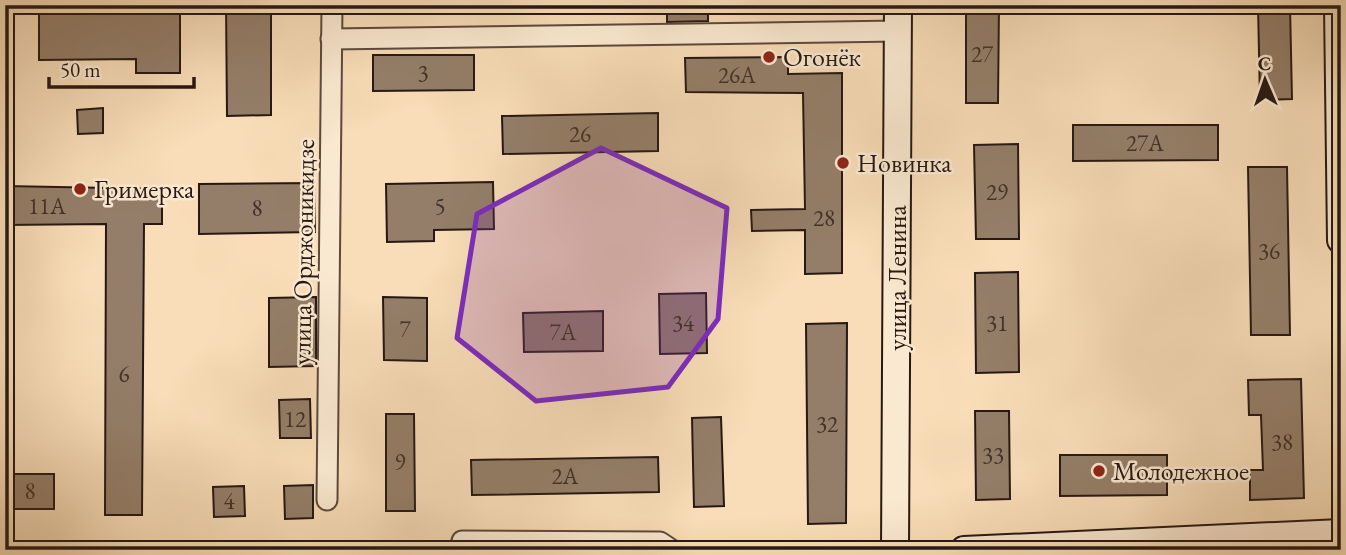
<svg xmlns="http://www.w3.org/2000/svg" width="1346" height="555" viewBox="0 0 1346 555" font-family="'EB Garamond',serif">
	<rect width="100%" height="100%" fill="#f8ddb8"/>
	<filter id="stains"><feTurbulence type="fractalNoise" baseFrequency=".00286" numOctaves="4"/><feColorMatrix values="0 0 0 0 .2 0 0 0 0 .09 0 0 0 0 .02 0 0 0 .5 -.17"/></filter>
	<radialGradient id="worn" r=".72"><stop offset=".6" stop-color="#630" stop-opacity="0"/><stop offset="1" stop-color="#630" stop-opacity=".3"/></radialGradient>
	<g fill="#947e69" stroke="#271813" stroke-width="2">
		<polygon points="39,5 180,5 180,73 136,73 136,59 39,60"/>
		<polygon points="226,5 271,5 271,115 227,116"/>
		<polygon points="667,5 708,5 708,21 667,22"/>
		<polygon points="966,5 999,5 998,103 966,103"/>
		<polygon points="1258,5 1290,5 1292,99 1260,100"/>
		<polygon points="373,55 474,55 474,90 373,91"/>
		<polygon points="788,57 788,74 842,73 842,273 805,274 805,230 752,231 751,210 805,209 803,93 686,92 685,58"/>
		<polygon points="103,108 103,133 78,134 77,110"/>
		<polygon points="658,113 658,151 503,154 502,116"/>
		<polygon points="1073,125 1218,125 1218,160 1073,161"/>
		<polygon points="1018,144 1019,239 976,239 974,145"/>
		<polygon points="1248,167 1287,167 1290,335 1251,335"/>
		<polygon points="493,182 494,229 434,230 434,241 387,242 386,184"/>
		<polygon points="314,183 315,232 199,234 199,184"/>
		<polygon points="5,186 162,189 162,224 144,224 142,515 105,515 106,224 5,225"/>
		<polygon points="1018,272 1019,372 976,373 975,273"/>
		<polygon points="706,293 707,353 660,354 659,294"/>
		<polygon points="316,297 316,366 269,367 269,298"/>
		<polygon points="383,297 427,298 427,361 384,360"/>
		<polygon points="603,311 603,351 524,352 523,313"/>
		<polygon points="847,323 846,523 808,524 806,324"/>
		<polygon points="1301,379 1304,498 1250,500 1250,470 1263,470 1261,415 1249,415 1248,380"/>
		<polygon points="310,399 311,438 280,438 279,400"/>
		<polygon points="975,411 1009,411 1010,499 976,500"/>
		<polygon points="386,414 414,414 415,511 386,511"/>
		<polygon points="721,417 724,506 694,507 692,418"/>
		<polygon points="1060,455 1167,455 1167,495 1060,496"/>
		<polygon points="658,457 659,492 472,495 471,460"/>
		<rect x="5" y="474" width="49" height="35"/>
		<polygon points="313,485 313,518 285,519 284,486"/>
		<polygon points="244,486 245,516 214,517 213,487"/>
	</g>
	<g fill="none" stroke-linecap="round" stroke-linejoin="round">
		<defs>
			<g id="street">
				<polyline points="331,39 898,31"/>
				<polyline points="327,500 332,5"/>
				<polyline points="462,541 660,542 672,550"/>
			</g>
			<g id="secondary">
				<polyline points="1338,5 1341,240"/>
				<polyline points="895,550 898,5"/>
				<polyline points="964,550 1341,533"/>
			</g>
		</defs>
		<use href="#street" stroke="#5b493c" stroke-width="23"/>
		<use href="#secondary" stroke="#271813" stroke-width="30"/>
		<use href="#street" stroke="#fae9d1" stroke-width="19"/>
		<use href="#secondary" stroke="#fae9d1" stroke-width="26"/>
	</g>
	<path fill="#7b2cbf" fill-opacity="0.2" stroke="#7b2cbf" stroke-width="5" stroke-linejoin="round" d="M601,148l126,60 -9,111 -50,68 -132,14 -79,-63 20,-124z"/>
	<g fill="#8f2418" stroke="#fae9d1" stroke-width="2.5">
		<circle cx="769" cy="57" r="7"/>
		<circle cx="843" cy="163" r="7"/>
		<circle cx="80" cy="189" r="7"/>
		<circle cx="1099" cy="471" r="7"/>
	</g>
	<g text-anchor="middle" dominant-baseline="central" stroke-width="5" stroke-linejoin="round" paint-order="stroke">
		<g font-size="23" fill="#423228">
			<text x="982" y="54">27</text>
			<text x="423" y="73">3</text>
			<text x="737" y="75">26А</text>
			<text x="580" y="134">26</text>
			<text x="1145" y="143">27А</text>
			<text x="997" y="192">29</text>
			<text x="47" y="206">11А</text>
			<text x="440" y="206">5</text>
			<text x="257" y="208">8</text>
			<text x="824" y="218">28</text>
			<text x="1269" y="251">36</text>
			<text x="683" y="323">34</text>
			<text x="997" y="323">31</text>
			<text x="405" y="329">7</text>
			<text x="563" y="332">7А</text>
			<text x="124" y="374">6</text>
			<text x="295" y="419">12</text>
			<text x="827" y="424">32</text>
			<text x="1282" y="442">38</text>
			<text x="993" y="455">33</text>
			<text x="400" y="462">9</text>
			<text x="565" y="476">2А</text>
			<text x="30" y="491">8</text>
			<text x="229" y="501">4</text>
		</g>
		<g font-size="26" fill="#271813" stroke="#fae9d1" text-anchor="start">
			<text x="783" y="57">Огонёк</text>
			<text x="857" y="163">Новинка</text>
			<text x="94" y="189">Гримерка</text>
			<text x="1113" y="471">Молодежное</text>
		</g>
		<g font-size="26" fill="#271813" stroke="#fae9d1">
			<text transform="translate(303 252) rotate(-89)">улица Орджоникидзе</text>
			<text transform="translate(897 278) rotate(-90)">улица Ленина</text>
		</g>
	</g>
	<rect width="1346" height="555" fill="none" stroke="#f8ddb8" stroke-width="28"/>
	<rect x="7" y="7" width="1332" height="541" fill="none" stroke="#271813" stroke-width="3.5"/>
	<rect x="14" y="14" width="1318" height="527" fill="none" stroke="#271813" stroke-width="2"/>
	<g transform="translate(1265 80) rotate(358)" stroke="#fae9d1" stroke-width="5" paint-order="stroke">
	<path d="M0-5L12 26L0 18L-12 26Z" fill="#271813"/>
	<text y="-10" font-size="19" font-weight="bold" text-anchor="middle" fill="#271813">С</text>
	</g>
	<path d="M49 77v10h145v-10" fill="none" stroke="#271813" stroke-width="3.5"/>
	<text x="60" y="77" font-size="21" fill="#271813" stroke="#fae9d1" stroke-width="5" paint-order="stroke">50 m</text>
	<rect width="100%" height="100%" filter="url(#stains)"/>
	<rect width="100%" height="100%" fill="url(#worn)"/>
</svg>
